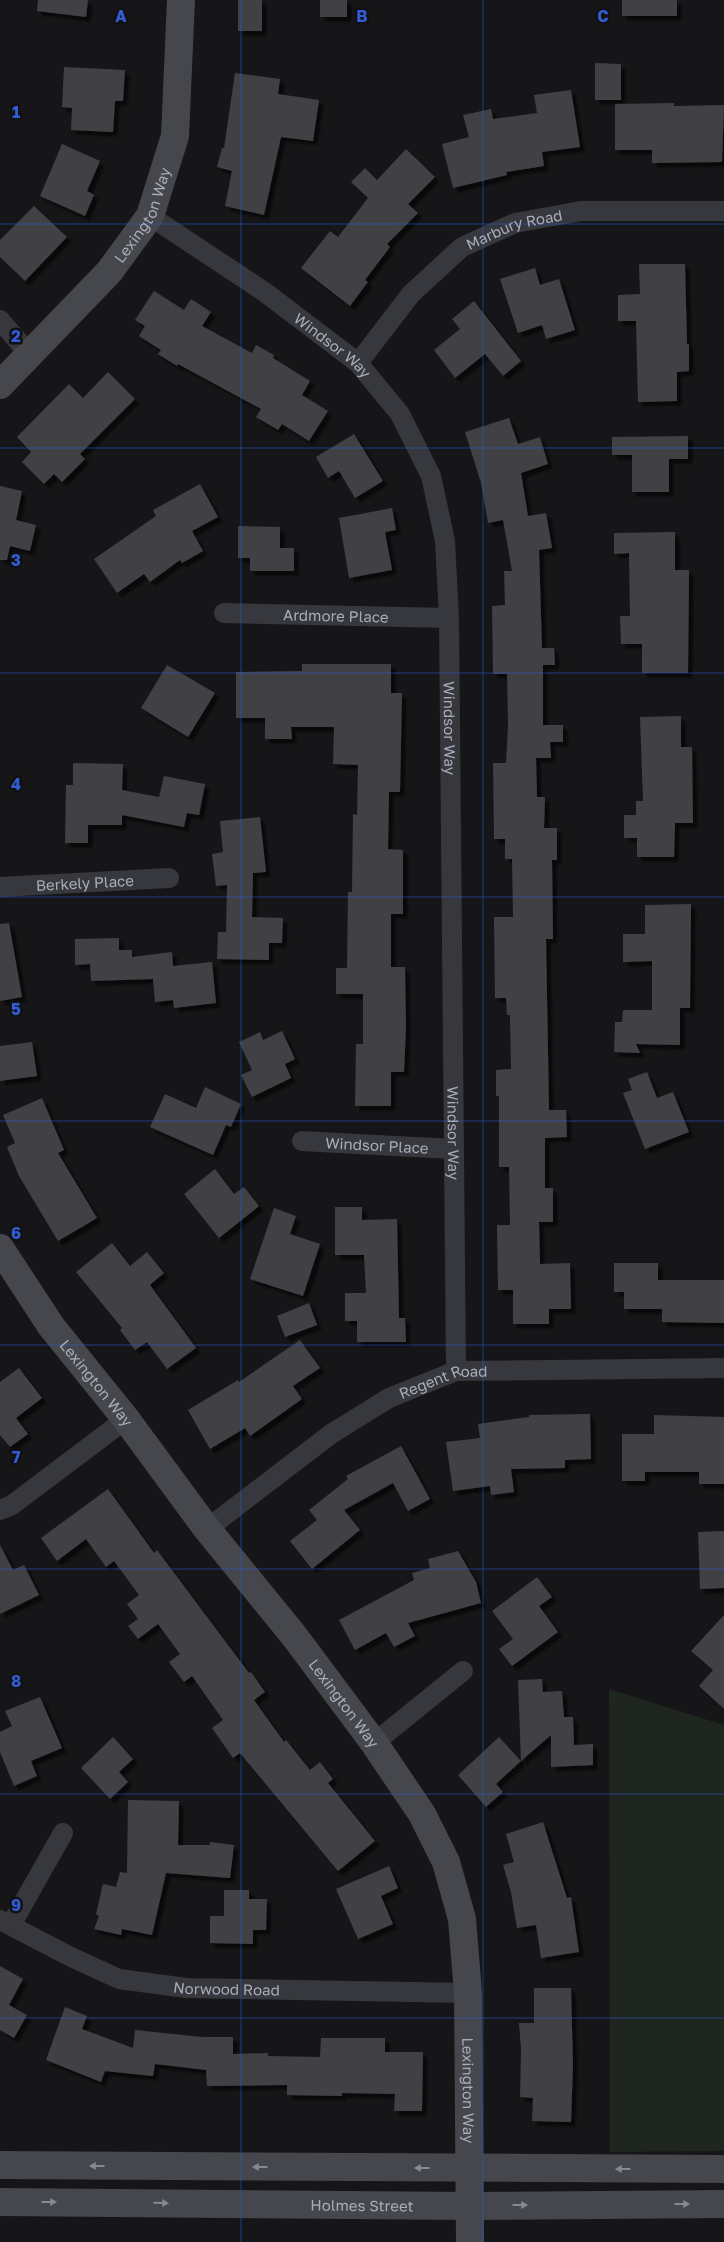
<svg xmlns="http://www.w3.org/2000/svg" width="724" height="2242" viewBox="0 0 724 2242" font-family="'Golos Text',sans-serif">
	<defs>
		<filter id="shadow"><feDropShadow dx="4.5" dy="4.5" stdDeviation="1" flood-color="#0009"/></filter>
	</defs>
	<rect width="100%" height="100%" fill="#161618"/>
	<polygon fill="#1e261f" points="609,1689 724,1725 724,2151 610,2152"/>
	<g fill="#404145" filter="url(#shadow)">
		<polygon points="38,0 88,0 86,17 37,11"/>
		<rect x="238" y="0" width="24" height="31"/>
		<rect x="320" y="0" width="27" height="17"/>
		<rect x="622" y="0" width="55" height="16"/>
		<polygon points="595,63 621,64 621,100 595,100"/>
		<polygon points="64,67 125,70 123,101 115,101 113,132 71,130 72,108 62,107"/>
		<polygon points="235,73 280,79 278,94 319,100 313,141 281,137 264,215 225,206 232,171 217,167 222,148 224,148"/>
		<polygon points="571,90 580,147 542,152 544,166 506,172 507,175 453,188 442,144 469,137 463,115 491,109 493,119 537,113 534,95"/>
		<polygon points="674,103 674,106 724,105 722,162 652,163 652,150 615,150 615,104"/>
		<polygon points="62,144 100,161 87,191 94,195 85,216 40,196"/>
		<polygon points="406,149 435,177 408,204 418,213 387,244 390,247 365,280 368,282 350,306 301,268 330,231 338,237 368,198 351,182 365,168 377,180"/>
		<polygon points="34,206 67,237 25,281 0,257 0,240"/>
		<polygon points="639,264 685,264 687,344 689,344 689,371 677,372 677,401 638,402 636,321 618,321 618,295 640,294"/>
		<polygon points="535,268 540,285 559,279 575,330 546,339 542,325 518,333 500,279"/>
		<polygon points="154,291 184,310 191,299 211,312 202,326 252,353 256,345 274,355 273,358 310,381 302,395 328,411 309,441 282,424 278,430 256,417 261,409 178,364 177,366 158,354 161,350 139,336 145,326 135,320"/>
		<polygon points="474,301 521,361 503,376 485,354 455,378 434,350 460,329 452,319"/>
		<polygon points="108,372 135,399 80,454 85,459 62,482 54,474 44,484 22,462 31,452 17,437 69,384 83,398"/>
		<polygon points="509,418 518,444 540,437 548,464 521,473 528,516 546,513 552,548 539,550 542,648 554,648 555,665 543,665 543,725 563,725 563,742 550,742 551,758 536,758 537,797 545,797 544,828 557,828 557,860 552,860 553,939 546,939 549,1110 566,1110 567,1137 545,1138 545,1188 553,1188 553,1222 539,1222 540,1264 570,1263 571,1309 549,1309 549,1324 513,1324 513,1290 498,1290 497,1225 510,1225 509,1167 499,1167 499,1096 496,1096 496,1070 511,1069 510,1015 507,1015 506,998 495,998 494,917 513,917 512,859 505,859 505,839 494,839 493,763 506,763 508,725 507,674 493,674 492,606 505,605 504,571 512,571 503,520 488,523 481,483 465,432"/>
		<polygon points="354,434 383,481 355,498 339,471 328,478 316,457"/>
		<polygon points="688,436 688,459 669,459 669,492 632,492 632,455 612,455 612,437"/>
		<polygon points="200,484 218,517 192,531 203,551 182,563 180,560 150,582 144,574 117,593 94,559 156,516 153,510"/>
		<polygon points="0,486 22,491 16,520 36,525 30,551 10,546 7,560 0,560"/>
		<polygon points="392,508 396,530 385,532 392,570 349,578 339,518"/>
		<polygon points="238,526 280,527 280,548 294,548 294,571 250,571 250,558 238,558"/>
		<polygon points="675,532 675,570 689,570 688,673 642,673 642,644 621,644 620,616 630,616 629,553 614,554 614,533"/>
		<polygon points="302,664 391,664 391,693 402,693 400,792 389,792 388,849 403,850 403,914 391,914 391,967 405,967 406,1027 404,1072 391,1072 391,1106 355,1106 356,1044 363,1044 363,994 336,994 336,968 347,968 348,892 352,892 353,814 357,815 358,765 333,764 334,727 291,727 292,739 265,739 265,718 236,718 236,672 302,671"/>
		<polygon points="167,665 215,693 188,737 141,708"/>
		<polygon points="681,716 681,747 692,747 693,823 675,823 674,857 637,857 637,838 624,838 624,815 636,815 636,801 643,801 640,717"/>
		<polygon points="73,763 123,764 122,790 159,797 164,776 205,784 199,815 187,813 184,827 122,815 122,825 88,825 88,843 65,843 66,785 73,785"/>
		<polygon points="260,817 266,872 253,873 252,917 283,918 282,943 269,943 269,960 217,959 218,932 226,932 227,885 216,886 212,854 223,852 220,821"/>
		<polygon points="691,904 690,1008 680,1008 680,1045 636,1044 640,1053 614,1052 615,1022 622,1022 623,1010 652,1010 652,961 623,962 623,934 645,934 645,905"/>
		<polygon points="9,923 22,997 0,1001 0,924"/>
		<polygon points="119,938 119,950 132,950 132,957 172,952 173,966 212,962 216,1003 174,1008 173,1000 155,1002 153,979 91,981 90,964 75,965 75,939"/>
		<polygon points="282,1031 295,1059 285,1064 291,1078 252,1097 241,1075 252,1070 239,1042 260,1032 263,1040"/>
		<polygon points="32,1042 37,1076 0,1081 0,1046"/>
		<polygon points="647,1072 657,1098 673,1092 689,1132 645,1149 623,1093 632,1090 628,1079"/>
		<polygon points="205,1087 241,1104 231,1127 226,1125 213,1155 150,1127 165,1094 196,1108"/>
		<polygon points="42,1098 64,1150 58,1153 97,1218 58,1241 19,1176 7,1147 15,1143 3,1115"/>
		<polygon points="215,1169 234,1194 244,1187 259,1206 219,1238 184,1194"/>
		<polygon points="335,1207 362,1207 362,1220 397,1219 399,1318 405,1318 406,1342 357,1342 357,1321 345,1321 345,1293 366,1293 364,1255 335,1255"/>
		<polygon points="274,1208 296,1216 290,1234 320,1244 303,1296 250,1279"/>
		<polygon points="112,1243 130,1266 147,1252 164,1273 150,1285 196,1348 167,1369 147,1342 135,1350 120,1330 122,1328 76,1272"/>
		<polygon points="614,1263 658,1263 658,1280 724,1280 724,1323 662,1322 662,1309 624,1309 624,1292 614,1292"/>
		<polygon points="309,1303 317,1325 285,1337 277,1316"/>
		<polygon points="300,1340 320,1368 293,1386 302,1399 250,1436 245,1428 210,1449 188,1410 238,1380 239,1382"/>
		<polygon points="19,1368 42,1398 16,1418 28,1434 10,1447 0,1435 0,1382"/>
		<polygon points="590,1414 591,1459 565,1460 565,1468 511,1469 514,1492 491,1495 490,1486 453,1491 446,1442 480,1438 478,1424 529,1417 529,1415"/>
		<polygon points="654,1415 724,1417 724,1484 699,1484 699,1472 645,1472 645,1481 622,1481 622,1434 654,1434"/>
		<polygon points="401,1446 430,1499 408,1511 393,1483 344,1510 360,1530 312,1569 290,1541 317,1520 309,1510 348,1479 346,1476"/>
		<polygon points="108,1489 154,1553 157,1550 249,1673 251,1672 265,1692 254,1700 284,1742 286,1740 310,1770 320,1762 333,1779 328,1783 375,1841 338,1871 240,1753 233,1758 212,1728 223,1720 192,1676 184,1682 169,1662 180,1654 158,1624 138,1639 128,1626 138,1619 127,1604 139,1595 114,1561 106,1567 86,1539 57,1561 41,1538"/>
		<polygon points="724,1531 724,1588 700,1589 698,1532"/>
		<polygon points="0,1545 13,1570 24,1565 39,1595 0,1614"/>
		<polygon points="458,1551 476,1582 481,1603 408,1623 415,1636 394,1647 386,1633 355,1650 339,1620 414,1580 412,1573 430,1568 428,1559"/>
		<polygon points="537,1577 552,1597 539,1606 558,1632 512,1666 499,1649 513,1639 492,1611"/>
		<polygon points="724,1615 724,1709 699,1686 713,1670 691,1651"/>
		<polygon points="542,1679 543,1692 562,1691 564,1717 573,1717 574,1745 593,1744 593,1765 551,1767 551,1735 521,1761 518,1680"/>
		<polygon points="40,1697 62,1748 31,1761 37,1776 14,1786 0,1752 0,1732 12,1726 5,1711"/>
		<polygon points="113,1737 133,1759 119,1772 128,1782 110,1799 81,1768"/>
		<polygon points="499,1737 521,1761 496,1784 503,1792 486,1807 458,1775"/>
		<polygon points="128,1800 179,1801 178,1845 210,1845 210,1842 234,1845 230,1878 166,1873 152,1935 122,1929 121,1935 94,1929 99,1916 96,1914 103,1884 116,1887 120,1872 127,1873"/>
		<polygon points="543,1822 567,1898 571,1897 579,1952 541,1958 536,1925 517,1928 511,1892 503,1865 514,1862 506,1834"/>
		<polygon points="389,1866 398,1888 381,1896 393,1924 358,1939 336,1889"/>
		<polygon points="224,1890 249,1890 249,1899 267,1899 266,1930 253,1930 253,1944 210,1943 210,1916 224,1916"/>
		<polygon points="0,1966 23,1979 9,2005 27,2015 14,2038 0,2030"/>
		<polygon points="534,1988 571,1988 573,2065 571,2122 532,2121 533,2098 520,2097 521,2049 519,2023 534,2023"/>
		<polygon points="65,2007 87,2016 82,2029 133,2048 135,2030 202,2037 233,2037 233,2054 268,2053 268,2056 320,2057 321,2038 385,2038 385,2052 423,2052 422,2111 394,2111 395,2094 342,2093 342,2096 287,2095 287,2085 207,2086 206,2070 155,2064 153,2076 105,2071 101,2082 46,2060"/>
	</g>
	<g fill="none" stroke-linecap="round" stroke-linejoin="round">
		<g stroke="#37383d" stroke-width="20">
			<path id="s1" d="M150,216l116,77 92,70 42,51 31,62 14,65 4,77 7,753"/>
			<polyline points="0,320 29,354"/>
			<path id="s2" d="M358,363l53,-69 51,-47 53,-24 66,-12h143"/>
			<path id="s3" d="M224,613l225,5"/>
			<path id="s4" d="M0,887l169,-9"/>
			<path id="s5" d="M302,1141l150,8"/>
			<polyline points="0,1510 12,1505 126,1419"/>
			<path id="s6" d="M207,1529l124,-95 58,-36 67,-27 268,-3"/>
			<polyline points="374,1743 463,1671"/>
			<path id="s7" d="M0,1920l71,37 48,22 67,9 282,5"/>
			<polyline points="11,1925 63,1833"/>
		</g>
		<g stroke="#45474d" stroke-width="28">
			<path id="s8" d="M0,385l109,-113 41,-56 25,-80 6,-136"/>
			<path id="s9" d="M0,1248l51,78 75,93 81,110 88,108 79,106 48,71 24,48 16,57 6,74 2,249"/>
			<polyline points="0,2165 724,2169"/>
			<path id="s10" d="M0,2202l471,4 253,-2"/>
		</g>
	</g>
	<defs><path id="oneway-solid" d="M-6-.8H1V-3.2L6.5 0L1 3.2V.8H-6Z" transform="scale(1.25)"/></defs>
	<g fill="#858993">
		<use href="#oneway-solid" transform="translate(97 2166) rotate(-180)"/>
		<use href="#oneway-solid" transform="translate(260 2167) rotate(-180)"/>
		<use href="#oneway-solid" transform="translate(422 2168) rotate(-180)"/>
		<use href="#oneway-solid" transform="translate(623 2169) rotate(-180)"/>
		<use href="#oneway-solid" transform="translate(49 2202)"/>
		<use href="#oneway-solid" transform="translate(161 2203) rotate(1)"/>
		<use href="#oneway-solid" transform="translate(682 2204)"/>
		<use href="#oneway-solid" transform="translate(520 2205)"/>
	</g>
	<path fill="none" stroke="#325cd3" stroke-width="1" stroke-opacity="0.55" d="M241,0v2242M483,0v2242M0,224h724M0,448h724M0,673h724M0,897h724M0,1121h724M0,1345h724M0,1569h724M0,1794h724M0,2018h724"/>
	<g text-anchor="middle" dominant-baseline="central" stroke-width="5" stroke-linejoin="round" paint-order="stroke">
		<g font-size="15" fill="#a8adb8" stroke="#111113">
			<text stroke="none"><textPath href="#s8" startOffset="224">Lexington Way</textPath></text>
			<text stroke="none"><textPath href="#s2" startOffset="212">Marbury Road</textPath></text>
			<text stroke="none"><textPath href="#s1" startOffset="224">Windsor Way</textPath></text>
			<text stroke="none"><textPath href="#s3" startOffset="112">Ardmore Place</textPath></text>
			<text stroke="none"><textPath href="#s1" startOffset="644">Windsor Way</textPath></text>
			<text stroke="none"><textPath href="#s4" startOffset="85">Berkely Place</textPath></text>
			<text stroke="none"><textPath href="#s1" startOffset="1049">Windsor Way</textPath></text>
			<text stroke="none"><textPath href="#s5" startOffset="75">Windsor Place</textPath></text>
			<text stroke="none"><textPath href="#s9" startOffset="166">Lexington Way</textPath></text>
			<text stroke="none"><textPath href="#s6" startOffset="282">Regent Road</textPath></text>
			<text stroke="none"><textPath href="#s9" startOffset="571">Lexington Way</textPath></text>
			<text stroke="none"><textPath href="#s7" startOffset="241">Norwood Road</textPath></text>
			<text stroke="none"><textPath href="#s9" startOffset="991">Lexington Way</textPath></text>
			<text stroke="none"><textPath href="#s10" startOffset="362">Holmes Street</textPath></text>
		</g>
	</g>
	<g font-size="16" text-anchor="middle" font-weight="bold" fill="#325cd3" stroke="#111113" stroke-width="5" stroke-linejoin="round" paint-order="stroke">
		<text x="121" y="22">A</text>
		<text x="362" y="22">B</text>
		<text x="603" y="22">C</text>
		<text x="16" y="118">1</text>
		<text x="16" y="342">2</text>
		<text x="16" y="566">3</text>
		<text x="16" y="790">4</text>
		<text x="16" y="1015">5</text>
		<text x="16" y="1239">6</text>
		<text x="16" y="1463">7</text>
		<text x="16" y="1687">8</text>
		<text x="16" y="1911">9</text>
	</g>
</svg>
